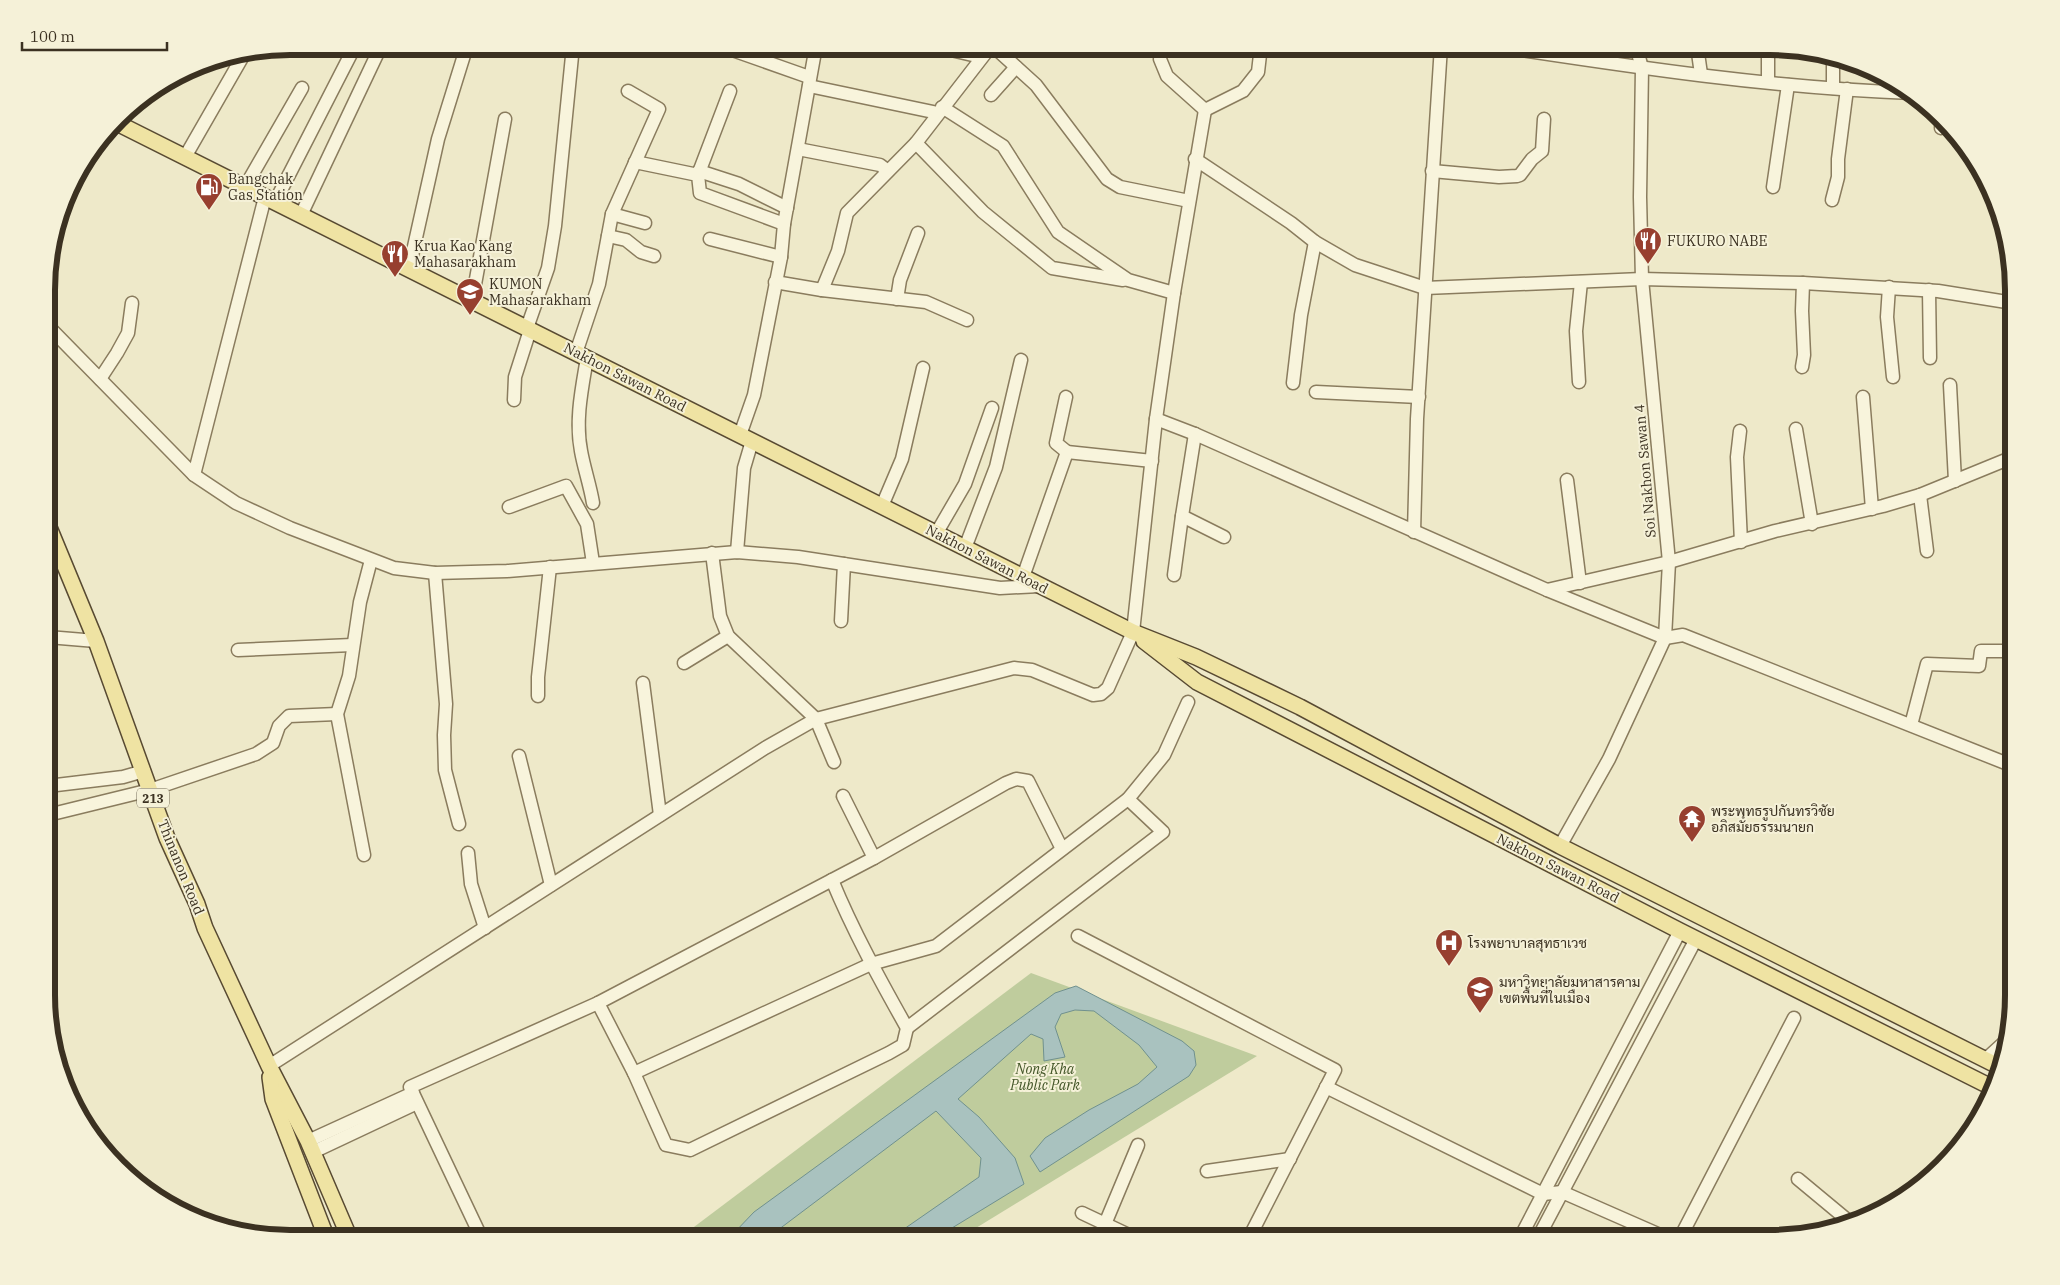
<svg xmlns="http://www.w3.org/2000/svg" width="2060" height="1285" viewBox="0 0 2060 1285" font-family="'IBM Plex Serif',Sarabun,serif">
	<rect width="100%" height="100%" fill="#eee9c9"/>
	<polygon fill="#bfcc9d" points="1031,973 1257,1056 958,1239 678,1239"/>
	<polygon fill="#a9c2bf" stroke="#70918e" points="1076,986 1182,1041 1194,1051 1196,1065 1189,1076 1040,1172 1030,1156 1045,1138 1089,1110 1138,1084 1157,1067 1139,1045 1094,1011 1075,1010 1061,1014 1055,1027 1065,1057 1044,1061 1043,1039 1031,1034 958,1099 979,1117 1015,1158 1024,1184 934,1239 886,1239 904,1229 979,1177 981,1158 936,1111 766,1239 735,1239 733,1234 754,1212 1055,993"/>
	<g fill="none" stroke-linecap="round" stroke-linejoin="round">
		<defs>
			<g id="minor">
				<polyline points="721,46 809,77"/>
				<polyline points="934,46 981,57"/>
				<polyline points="993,46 1036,85 1107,179 1120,187 1189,201"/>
				<polyline points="1162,46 1160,59 1167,76 1205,110 1243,91 1258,72 1261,46"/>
				<path d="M1495,46c138,21 277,42 417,47"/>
				<polyline points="1697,46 1701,74"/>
				<polyline points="1768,82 1768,46"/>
				<polyline points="809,86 938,113"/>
				<polyline points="1833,88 1833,57"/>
				<polyline points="991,95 1016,67"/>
				<polyline points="942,107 1003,146 1058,232 1128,280 1174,293"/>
				<polyline points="1941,128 1942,117"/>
				<polyline points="916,143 983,212 1052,268 1123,280"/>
				<polyline points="798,149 880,165 888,171"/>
				<polyline points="185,157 243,56"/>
				<polyline points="1195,159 1291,223 1315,242 1355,265 1425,288 1642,279 1803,283 1938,291 2013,303"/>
				<polyline points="635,162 698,175 700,193 784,224"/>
				<polyline points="699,171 739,184 787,208"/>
				<polyline points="1432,171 1499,177 1517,176 1520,175 1532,159 1542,151 1544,119"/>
				<polyline points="698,175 730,91"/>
				<polyline points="245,187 302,88"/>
				<polyline points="1773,187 1788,85"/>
				<polyline points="1832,200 1838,177 1838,159 1847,89"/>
				<polyline points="275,202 355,46"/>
				<polyline points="612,214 645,223"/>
				<polyline points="301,215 381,46"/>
				<polyline points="608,236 626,240 641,252 654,256"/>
				<polyline points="710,239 781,257"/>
				<polyline points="409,269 438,139 465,52"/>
				<polyline points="775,282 822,290 926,302 967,320"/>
				<polyline points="1889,287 1887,317 1893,377"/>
				<polyline points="822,290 838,251 847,213 916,143 991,46"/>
				<polyline points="1929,290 1930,358"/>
				<polyline points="897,299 900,280 918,233"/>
				<polyline points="472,301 505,119"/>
				<polyline points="48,326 194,475 236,503 290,528 394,568 435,573 507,571 737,552 798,557 1000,588 1040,586"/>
				<polyline points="527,328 548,268 555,226 573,46"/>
				<polyline points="576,353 599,284 612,214 659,109 628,91"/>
				<path d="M587,358c-5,30 -12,62 -6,93 3,17 9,34 12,52"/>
				<polyline points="1802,367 1804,355 1802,311 1803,283"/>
				<polyline points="100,379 117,353 128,333 132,303"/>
				<polyline points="1579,382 1576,331 1581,282"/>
				<polyline points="1293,383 1301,315 1315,242"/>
				<polyline points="1950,385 1955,481"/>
				<polyline points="1316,392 1419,397"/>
				<polyline points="1863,397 1872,509"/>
				<polyline points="514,400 515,377 530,330"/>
				<polyline points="1156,419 1195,434 1547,590 1665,638 1683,635 2013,766 2013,762"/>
				<polyline points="1796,429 1812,524"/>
				<polyline points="1740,431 1737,457 1741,542"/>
				<polyline points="1195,434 1182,516 1224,537"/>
				<polyline points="740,435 754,395 781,257 784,224 816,46"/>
				<polyline points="1067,452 1152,461"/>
				<polyline points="194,475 265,197"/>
				<polyline points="1567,480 1580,583"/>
				<polyline points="1920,495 1927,551"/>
				<polyline points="882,506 902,459 923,368"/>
				<polyline points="509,507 566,486 587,524 593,563"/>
				<polyline points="1414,532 1417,419 1441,46"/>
				<polyline points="936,534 965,484 992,408"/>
				<polyline points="965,548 996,467 1021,360"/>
				<polyline points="737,552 744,468 752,441"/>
				<polyline points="712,553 720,616 728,636 816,719 834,762"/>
				<polyline points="435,573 446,704 444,735 445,770 459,824"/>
				<polyline points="1174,575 1182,516"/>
				<polyline points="1023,577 1067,452 1056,443 1066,397"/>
				<polyline points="1547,590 1669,562 1775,531 1883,506 1920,495 2013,457"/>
				<polyline points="841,621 844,564"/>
				<polyline points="48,637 96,641"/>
				<polyline points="238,650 352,645"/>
				<polyline points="684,663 728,636"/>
				<polyline points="643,683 660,815"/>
				<polyline points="538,696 538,677 550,567"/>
				<polyline points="1911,725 1927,664 1979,666 1981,651 2013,651"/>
				<polyline points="519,756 551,885"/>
				<polyline points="48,786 123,777 144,771"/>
				<polyline points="843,796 874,858"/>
				<polyline points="48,815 150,790 256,754 273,743 279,726 289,716 337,714"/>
				<polyline points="1560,846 1609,759 1665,638 1669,562 1642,279 1640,197 1642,68 1636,46"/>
				<polyline points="468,853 471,884 485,928"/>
				<polyline points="364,855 337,714 349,676 360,602 371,560"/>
				<polyline points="1078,936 1335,1070 1249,1238"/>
				<path d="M598,1003l36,70 32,72 24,5 199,-97 14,-8 4,-17c-27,-48 -54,-97 -75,-148"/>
				<polyline points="907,1028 1163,832 1128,799"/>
				<polyline points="1985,1060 2008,1039"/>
				<polyline points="269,1066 765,748 816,719 1014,668 1032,670 1093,695 1101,694 1108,688 1133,632 1156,419 1174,293 1205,110"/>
				<polyline points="634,1073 871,964 936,946 1128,799 1164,755 1188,702"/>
				<polyline points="1326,1087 1543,1194 1562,1192 1667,1238"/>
				<polyline points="308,1141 413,1093"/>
				<polyline points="313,1152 417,1103"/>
				<polyline points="1207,1171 1290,1159"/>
				<polyline points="1798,1179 1851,1223"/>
				<polyline points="1082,1213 1135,1238"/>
				<polyline points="1105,1224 1138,1145"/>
				<polyline points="1520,1238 1680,931"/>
				<polyline points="1538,1238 1696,939"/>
				<polyline points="1680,1238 1794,1018"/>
				<polyline points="482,1239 410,1087 598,1003 874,858 1006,783 1016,779 1028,781 1062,849"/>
			</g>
			<g id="major">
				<polyline points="117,123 1133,632 1196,657 1300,707 1560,846 2002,1068"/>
				<polyline points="48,525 96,641 167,838 197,904 205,928 269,1066 308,1141 350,1239"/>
				<polyline points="1144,641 1197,682 1680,931 1993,1088"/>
				<polyline points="270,1077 273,1099 327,1239"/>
			</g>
		</defs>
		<use href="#minor" stroke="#8a7c5e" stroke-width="15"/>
		<use href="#major" stroke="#584a32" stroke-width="18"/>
		<use href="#minor" stroke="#f8f4dc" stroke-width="12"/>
		<use href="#major" stroke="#efe3a3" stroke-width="15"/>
	</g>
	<defs>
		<symbol id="fuel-pin" viewBox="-11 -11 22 30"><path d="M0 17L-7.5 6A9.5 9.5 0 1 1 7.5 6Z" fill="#973f2f" stroke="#f5f1d8"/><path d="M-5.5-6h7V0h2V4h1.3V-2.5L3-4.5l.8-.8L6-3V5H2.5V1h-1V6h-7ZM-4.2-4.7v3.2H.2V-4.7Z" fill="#fff"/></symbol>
		<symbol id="restaurant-pin" viewBox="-11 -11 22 30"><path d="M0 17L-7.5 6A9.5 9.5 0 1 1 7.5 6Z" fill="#973f2f" stroke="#f5f1d8"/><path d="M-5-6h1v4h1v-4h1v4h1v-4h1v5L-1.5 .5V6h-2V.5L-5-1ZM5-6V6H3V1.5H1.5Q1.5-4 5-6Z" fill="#fff"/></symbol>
		<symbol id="school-pin" viewBox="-11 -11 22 30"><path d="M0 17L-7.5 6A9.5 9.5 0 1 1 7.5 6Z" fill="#973f2f" stroke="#f5f1d8"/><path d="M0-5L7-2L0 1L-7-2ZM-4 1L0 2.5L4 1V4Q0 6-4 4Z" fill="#fff"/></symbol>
		<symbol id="temple-pin" viewBox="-11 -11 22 30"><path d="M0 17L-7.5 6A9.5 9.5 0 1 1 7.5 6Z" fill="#973f2f" stroke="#f5f1d8"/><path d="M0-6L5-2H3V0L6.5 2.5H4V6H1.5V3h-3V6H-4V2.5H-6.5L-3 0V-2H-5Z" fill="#fff"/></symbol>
		<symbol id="hospital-pin" viewBox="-11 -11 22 30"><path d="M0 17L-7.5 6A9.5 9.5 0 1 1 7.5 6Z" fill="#973f2f" stroke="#f5f1d8"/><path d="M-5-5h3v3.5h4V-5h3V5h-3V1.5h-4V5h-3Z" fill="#fff"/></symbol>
		<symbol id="university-pin" viewBox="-11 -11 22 30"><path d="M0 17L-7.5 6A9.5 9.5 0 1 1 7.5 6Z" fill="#973f2f" stroke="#f5f1d8"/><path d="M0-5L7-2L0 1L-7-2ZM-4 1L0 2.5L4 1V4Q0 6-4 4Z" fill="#fff"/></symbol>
	</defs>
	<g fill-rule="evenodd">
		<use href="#fuel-pin" x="193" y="171" width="32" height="43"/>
		<use href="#restaurant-pin" x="1632" y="225" width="32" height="43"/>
		<use href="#restaurant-pin" x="379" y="238" width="32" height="43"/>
		<use href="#school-pin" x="454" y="276" width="32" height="43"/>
		<use href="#temple-pin" x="1676" y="803" width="32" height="43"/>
		<use href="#hospital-pin" x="1433" y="927" width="32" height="43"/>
		<use href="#university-pin" x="1464" y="974" width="32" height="43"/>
	</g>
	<g text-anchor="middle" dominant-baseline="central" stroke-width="4" stroke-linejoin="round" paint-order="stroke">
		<rect fill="#f5f1d8" stroke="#736b58" stroke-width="1" x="137" y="788.5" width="32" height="19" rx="4"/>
		<g font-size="12" font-weight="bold" fill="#3b3121">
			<text x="153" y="798">213</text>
		</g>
		<g font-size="14" fill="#3b3121" stroke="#f5f1d8" text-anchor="start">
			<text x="228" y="179">Bangchak<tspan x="228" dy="16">Gas Station</tspan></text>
			<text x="1667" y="241">FUKURO NABE</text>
			<text x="414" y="246">Krua Kao Kang<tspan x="414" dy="16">Mahasarakham</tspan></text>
			<text x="489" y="284">KUMON<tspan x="489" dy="16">Mahasarakham</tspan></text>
			<text x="1711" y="811">พระพุทธรูปกันทรวิชัย<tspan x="1711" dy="16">อภิสมัยธรรมนายก</tspan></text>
			<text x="1468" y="943">โรงพยาบาลสุทธาเวช</text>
			<text x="1499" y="982">มหาวิทยาลัยมหาสารคาม<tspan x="1499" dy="16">เขตพื้นที่ในเมือง</tspan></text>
		</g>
		<g font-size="14" fill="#3b3121" stroke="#f5f1d8">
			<text transform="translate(625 377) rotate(27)">Nakhon Sawan Road</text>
			<text transform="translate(1645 471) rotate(-95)">Soi Nakhon Sawan 4</text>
			<text transform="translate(987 559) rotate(27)">Nakhon Sawan Road</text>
			<text transform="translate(181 867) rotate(68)">Thinanon Road</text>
			<text transform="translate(1558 868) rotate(27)">Nakhon Sawan Road</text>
		</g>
		<g font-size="14" font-style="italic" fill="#435628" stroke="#f5f1d8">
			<text x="1045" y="1069">Nong Kha<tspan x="1045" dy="16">Public Park</tspan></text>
		</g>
	</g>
	<path d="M0 0H2060V1285H0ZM290 55H1770A235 235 0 0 1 2005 290V995A235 235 0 0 1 1770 1230H290A235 235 0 0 1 55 995V290A235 235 0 0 1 290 55Z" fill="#f5f1d8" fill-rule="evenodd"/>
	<path fill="none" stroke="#3b3121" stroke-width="6" d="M290 55H1770A235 235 0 0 1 2005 290V995A235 235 0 0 1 1770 1230H290A235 235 0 0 1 55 995V290A235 235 0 0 1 290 55Z"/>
	<path d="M22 42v8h145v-8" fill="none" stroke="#3b3121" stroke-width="2.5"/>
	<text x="30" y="42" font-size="15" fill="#3b3121" stroke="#f5f1d8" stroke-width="4" paint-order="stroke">100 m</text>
</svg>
